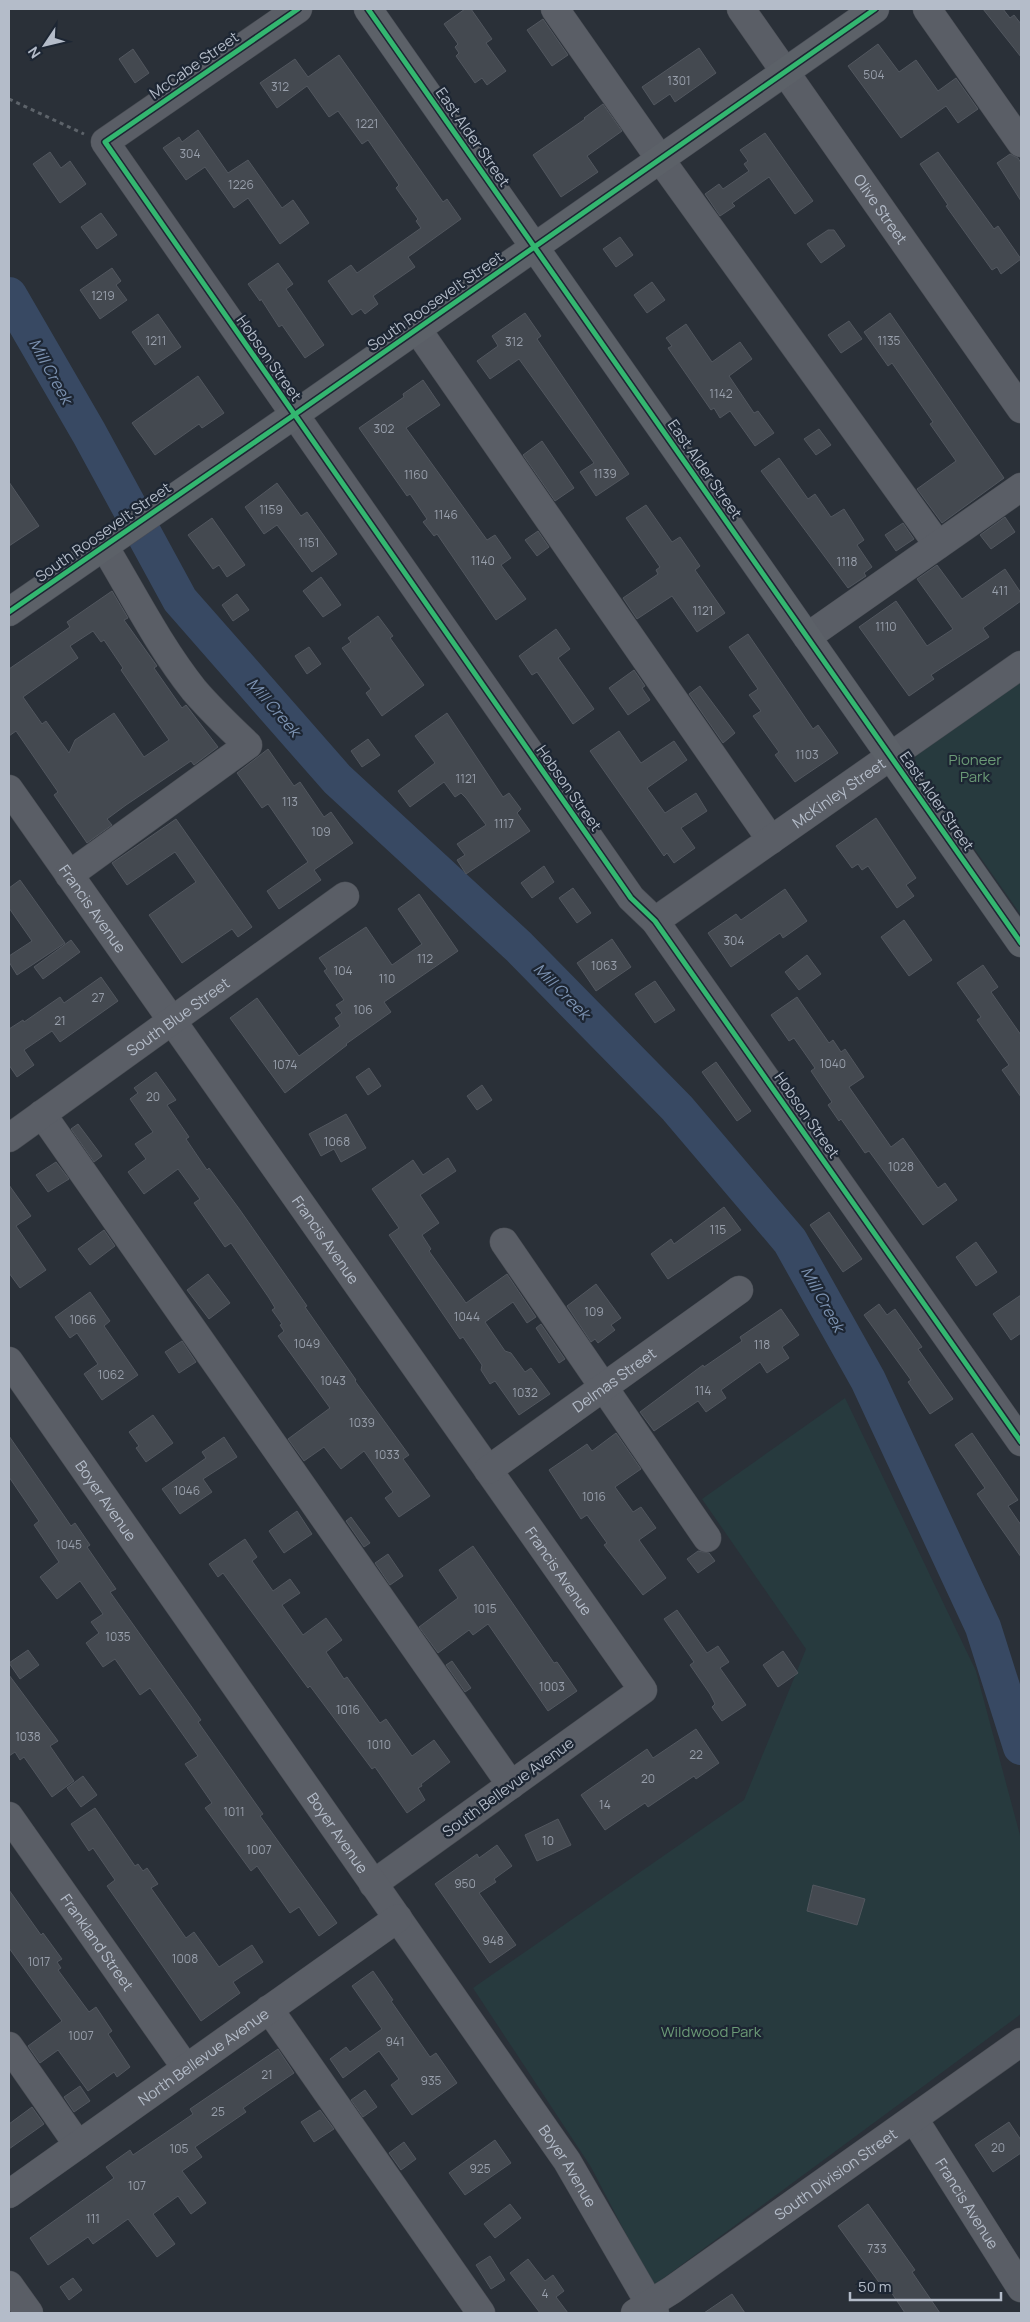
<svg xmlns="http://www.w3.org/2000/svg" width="1030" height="2322" viewBox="0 0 1030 2322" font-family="Manrope,sans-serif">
	<rect width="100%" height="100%" fill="#2a3038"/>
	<g fill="#273a3e">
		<polygon points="1021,678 1021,915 918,769 915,759 918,750"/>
		<polygon points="845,1398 976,1671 1021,1839 1021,2014 653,2286 591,2167 473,1988 744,1800 806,1649 702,1499"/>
	</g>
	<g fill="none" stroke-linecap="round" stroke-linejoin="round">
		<polyline stroke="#384963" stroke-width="36" points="9,295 89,433 180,600 337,779 519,947 677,1108 790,1241 868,1380 983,1627 1021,1747"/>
	</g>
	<g fill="#444950" stroke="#52575f" fill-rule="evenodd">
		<polygon points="465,9 471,9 492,39 486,43 506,71 487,85 482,78 475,83 456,56 459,53 455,47 458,44 444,24"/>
		<polygon points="983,9 1003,9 1010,18 1014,15 1021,24 1021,57"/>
		<polygon points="543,19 568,55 552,66 527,30"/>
		<polygon points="878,44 899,72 916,60 938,91 956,78 978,109 958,123 946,106 901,138 848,66"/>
		<polygon points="699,48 716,73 675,102 670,94 654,105 642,87"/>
		<polygon points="133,49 149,73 135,83 119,59"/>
		<polygon points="339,55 443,202 447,199 461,219 408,257 415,267 373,296 378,304 365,314 361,309 352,315 328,281 351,265 357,273 421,228 416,221 418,219 396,188 399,185 368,140 362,144 338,111 329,117 307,86 277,108 260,83 295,59 308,77"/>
		<polygon points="603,104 622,131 587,156 598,172 561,197 533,155 585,119 584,118"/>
		<polygon points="198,130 228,173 248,160 282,208 293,200 309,223 280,244 248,198 234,208 205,167 186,180 163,148 179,137 182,142"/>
		<polygon points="765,133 813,201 795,214 769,177 732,203 735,206 720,216 705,194 719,184 723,189 749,171 744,164 748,161 740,150"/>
		<polygon points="50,152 61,168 70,161 86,184 60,203 33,164"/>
		<polygon points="938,152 994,229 998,226 1021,259 1001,274 997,267 992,270 946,206 948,205 920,164"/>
		<polygon points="1010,154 1018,158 1021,163 1021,201 997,163"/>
		<polygon points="101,213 117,235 97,249 81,227"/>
		<polygon points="828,230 834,230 845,246 821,263 807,244"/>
		<polygon points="620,237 633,255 616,267 603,249"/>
		<polygon points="278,263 293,284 286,289 324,345 305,358 282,325 279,327 261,299 260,301 248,284"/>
		<polygon points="112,268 121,281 116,285 127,300 100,319 80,290"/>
		<polygon points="652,282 665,300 647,313 634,295"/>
		<polygon points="525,313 541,336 537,339 629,474 596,496 580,472 594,463 519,359 490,379 477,361 498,346 492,336"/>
		<polygon points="890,313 1004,478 942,523 917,489 956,461 930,424 933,422 892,363 888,366 864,332"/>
		<polygon points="158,314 181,347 155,365 132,332"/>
		<polygon points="849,321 862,339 841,353 828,335"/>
		<polygon points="686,324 712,362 740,342 752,359 729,376 754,413 758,411 774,433 755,446 730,411 720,418 714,408 711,410 668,348 672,346 666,338"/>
		<polygon points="198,376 224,413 202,428 199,424 155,455 132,423"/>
		<polygon points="423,380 440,405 406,428 487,540 495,535 511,558 501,565 526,599 496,620 437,534 434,536 423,522 427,519 410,494 407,496 359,428 404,397 403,394"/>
		<polygon points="819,429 831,445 816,455 804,439"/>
		<polygon points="542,441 574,488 555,501 523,455"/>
		<polygon points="779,458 808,499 815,494 831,517 844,509 864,540 857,545 872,567 864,573 866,576 848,588 761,471"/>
		<polygon points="9,482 39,526 9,546"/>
		<polygon points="277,483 301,516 307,512 337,554 312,572 277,525 264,534 245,507"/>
		<polygon points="646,505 672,542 680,537 700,566 695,570 725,613 697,632 672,596 637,619 623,598 658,574 656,570 660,567 626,518"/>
		<polygon points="1005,517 1015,532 991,549 980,535"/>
		<polygon points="212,518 245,565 227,577 219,565 213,569 188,535"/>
		<polygon points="903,523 914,539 896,551 885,535"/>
		<polygon points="538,531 549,547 537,556 525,540"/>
		<polygon points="937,565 962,599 1005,569 1021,593 1021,601 983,628 989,637 931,675 934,679 909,696 859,627 896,601 927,646 953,629 917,579"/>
		<polygon points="321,577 341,605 323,617 303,591"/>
		<path d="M112,591l16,27 -4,2 33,46 -3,2 28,40 4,-3 32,42 -24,18 -3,-4 -65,44 -19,14 5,6 -25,18 -33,-48 4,-3 -42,-61 -7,5v-67l61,-42 -3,-5zM93,631l8,11 3,-2 19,28 -2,2 48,70 -25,17 -30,-44 -39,27 -6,13 -23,-32 -4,3 -19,-27 55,-39 -8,-12z"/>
		<polygon points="237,594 249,610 233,621 222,605"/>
		<polygon points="378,616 393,636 390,638 424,685 382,716 366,693 371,689 342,648 351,642 348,638"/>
		<polygon points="556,629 570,649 558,658 594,709 573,724 537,672 532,675 519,656"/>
		<polygon points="748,634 813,729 818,725 838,753 795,782 775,755 779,752 753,716 761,711 749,695 758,689 729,647"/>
		<polygon points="309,647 321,664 307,674 295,656"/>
		<polygon points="634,670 645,686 642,688 650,700 628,715 609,688"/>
		<polygon points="700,686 735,733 723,743 689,694"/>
		<polygon points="447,713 503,797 509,793 521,809 517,813 530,831 466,874 457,860 465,855 457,844 486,825 466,798 461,793 455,797 444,782 410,807 398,791 435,763 415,736"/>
		<polygon points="619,731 641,763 674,741 687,760 647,788 665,813 696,793 707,811 681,828 695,848 674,863 667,853 664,856 590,751"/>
		<polygon points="368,739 380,755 362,767 351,751"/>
		<polygon points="268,749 294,786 300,782 324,817 331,812 353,843 314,870 321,880 279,909 267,891 308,862 268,804 262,808 237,773"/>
		<polygon points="876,818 916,878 906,885 914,896 897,908 868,866 862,870 858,864 852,868 836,846"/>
		<polygon points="176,819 252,927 238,937 232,929 182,963 149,915 196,882 175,852 127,885 112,863"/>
		<polygon points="544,866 554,882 532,898 521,883"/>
		<polygon points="20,880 65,943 17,975 9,962 9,956 32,941 9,908 9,888"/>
		<polygon points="573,888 591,913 577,923 559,898"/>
		<polygon points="785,889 807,921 783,938 780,933 731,967 708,933 736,914 741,920"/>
		<polygon points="419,894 458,951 384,1002 391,1012 346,1044 347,1045 285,1093 230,1018 257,998 299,1056 340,1026 335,1018 342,1013 336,1005 344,1000 324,971 327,969 319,958 366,927 392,965 422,944 398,909"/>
		<polygon points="904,920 932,960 909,976 881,937"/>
		<polygon points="612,939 631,967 596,991 577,963"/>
		<polygon points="71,940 80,952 43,979 34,967"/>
		<polygon points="807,955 821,974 799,990 785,972"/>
		<polygon points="983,965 998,987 991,992 1021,1035 1021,1097 1002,1070 1009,1065 977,1020 981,1017 957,983"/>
		<polygon points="101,977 118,1001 60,1042 52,1031 24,1050 34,1065 17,1077 9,1065 9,1029 23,1020 24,1022 60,997 64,1003"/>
		<polygon points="655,981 675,1010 655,1023 635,994"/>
		<polygon points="797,997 829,1043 833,1040 841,1052 845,1049 864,1077 849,1087 891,1147 903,1138 938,1188 945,1183 957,1200 923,1225 869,1151 865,1153 841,1119 839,1121 828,1105 832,1102 811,1071 815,1068 794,1038 789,1041 771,1015"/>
		<polygon points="716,1062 751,1111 737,1121 702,1072"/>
		<polygon points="369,1068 381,1086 368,1095 356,1077"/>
		<polygon points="156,1072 176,1100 167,1105 189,1137 186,1139 207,1170 209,1168 240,1210 307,1306 305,1307 356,1380 355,1381 409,1455 403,1459 430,1496 399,1517 385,1498 393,1492 364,1451 341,1469 324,1447 304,1461 288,1439 330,1408 278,1336 284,1331 280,1325 282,1324 272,1310 275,1308 269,1298 231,1243 225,1247 194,1203 200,1199 178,1169 144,1194 128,1172 146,1159 135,1144 153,1132 130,1099 138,1093 134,1088"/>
		<polygon points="482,1085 492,1100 477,1110 467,1096"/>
		<polygon points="346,1114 366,1148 341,1162 334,1149 321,1156 309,1134"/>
		<polygon points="78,1124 102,1156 94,1162 71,1129"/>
		<polygon points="448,1158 456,1171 420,1195 439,1223 422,1235 431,1249 429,1251 466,1303 507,1274 536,1317 527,1323 513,1302 485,1322 505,1351 511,1353 525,1372 531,1368 550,1394 519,1415 495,1381 490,1384 481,1370 482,1365 463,1337 460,1339 389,1235 399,1228 372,1189 413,1160 423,1175"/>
		<polygon points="56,1162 69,1179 48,1192 36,1175"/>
		<polygon points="9,1185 31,1216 16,1226 46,1270 20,1288 9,1273"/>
		<polygon points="724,1207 741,1230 668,1279 651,1254 671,1239 674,1244"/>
		<polygon points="829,1212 862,1259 843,1272 810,1225"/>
		<polygon points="104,1230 115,1246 90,1265 78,1249"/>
		<polygon points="976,1242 997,1272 976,1286 956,1257"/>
		<polygon points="208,1274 230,1303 209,1319 187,1290"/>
		<polygon points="596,1284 621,1318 611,1325 615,1330 598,1343 595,1339 591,1342 567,1306"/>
		<polygon points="90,1292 110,1321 104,1326 138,1375 102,1400 84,1374 98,1364 77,1333 70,1338 55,1317"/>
		<polygon points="1021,1295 1021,1333 1011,1340 993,1314"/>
		<polygon points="879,1304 887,1315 895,1309 922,1347 918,1349 953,1399 930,1414 908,1382 911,1380 864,1315"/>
		<polygon points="781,1309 799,1335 782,1347 789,1358 767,1373 760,1362 721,1390 726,1398 706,1412 698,1401 654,1431 640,1412 703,1365 704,1367 742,1341 740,1337"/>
		<polygon points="541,1324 565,1359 559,1363 536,1328"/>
		<polygon points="182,1341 196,1362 179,1373 165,1352"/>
		<polygon points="153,1415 173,1443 146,1462 136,1448 139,1446 129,1432"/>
		<polygon points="616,1433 641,1469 615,1487 633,1512 641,1507 656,1528 639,1540 666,1578 643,1595 604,1545 607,1543 587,1515 581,1519 549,1470 587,1444 592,1451"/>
		<polygon points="972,1433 1018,1500 1008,1506 1021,1525 1021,1557 977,1494 985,1488 955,1445"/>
		<polygon points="9,1436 71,1526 75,1523 90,1545 87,1547 116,1589 110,1592 201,1720 198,1722 263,1814 260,1816 337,1923 319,1936 299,1907 290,1913 257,1866 251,1871 205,1808 212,1803 185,1764 198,1756 150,1688 140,1695 115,1659 103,1667 86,1643 99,1633 91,1622 103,1614 80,1581 57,1599 40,1577 59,1562 34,1525 39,1521 9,1477"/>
		<polygon points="224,1437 237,1457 203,1479 212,1492 180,1514 162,1489 206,1458 202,1452"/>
		<polygon points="297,1511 312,1534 284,1553 269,1531"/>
		<polygon points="351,1517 370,1543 364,1547 346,1521"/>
		<polygon points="245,1539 257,1557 252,1561 273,1591 290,1579 300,1593 282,1605 303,1635 326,1618 342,1640 326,1652 344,1679 347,1677 380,1723 386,1719 412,1756 434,1740 450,1762 421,1784 422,1786 418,1788 425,1800 407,1813 375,1767 372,1769 310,1686 308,1688 223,1573 218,1577 209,1564"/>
		<polygon points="473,1546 554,1663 557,1662 577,1691 548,1711 488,1624 473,1635 469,1630 438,1653 419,1627 458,1598 439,1570"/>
		<polygon points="698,1551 709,1553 715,1561 698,1573 687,1559"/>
		<polygon points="388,1554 403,1576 390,1585 375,1563"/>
		<polygon points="677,1610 707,1653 718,1646 729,1662 720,1668 746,1705 722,1721 712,1707 715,1704 710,1694 690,1665 694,1662 664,1619"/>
		<polygon points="28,1650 39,1665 20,1679 9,1663"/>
		<polygon points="783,1651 798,1673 778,1687 763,1665"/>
		<polygon points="452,1661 471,1688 465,1692 446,1665"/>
		<polygon points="9,1675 58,1741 50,1746 74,1781 52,1797 24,1757 20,1760 15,1752 9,1756"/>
		<polygon points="696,1729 719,1763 696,1779 694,1776 648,1807 645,1803 605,1830 581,1795 647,1749 653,1758"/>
		<polygon points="83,1776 97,1795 81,1807 67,1788"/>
		<polygon points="95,1808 135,1866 138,1864 143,1871 147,1868 158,1884 151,1888 186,1938 194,1932 219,1967 252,1945 263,1962 233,1982 240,1993 201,2021 107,1886 115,1880 93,1848 89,1851 71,1824"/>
		<polygon points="558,1819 571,1845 537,1861 525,1835"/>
		<polygon points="497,1845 512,1866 494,1879 496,1882 479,1893 516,1945 490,1963 435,1884 477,1854 479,1858"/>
		<polygon points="813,1885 865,1899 857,1925 807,1911"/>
		<polygon points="9,1890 41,1935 43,1933 62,1959 57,1962 61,1968 58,1970 89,2012 96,2007 112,2031 108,2034 130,2067 117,2077 114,2072 88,2091 58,2050 40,2063 28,2046 62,2021 9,1948"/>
		<polygon points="373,1971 393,2000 391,2001 430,2057 436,2053 457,2083 412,2115 391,2085 399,2079 379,2051 343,2078 330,2059 346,2047 350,2052 382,2029 352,1986"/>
		<polygon points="278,2049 294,2073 243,2108 246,2112 195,2147 202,2157 182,2171 206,2203 191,2214 178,2196 153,2214 175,2244 157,2257 128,2219 93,2244 88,2237 48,2265 30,2238 114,2178 106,2167 130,2150 133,2155 193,2114 190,2109"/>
		<polygon points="80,2086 90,2101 74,2112 64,2097"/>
		<polygon points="365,2090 377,2107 363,2117 351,2100"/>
		<polygon points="32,2107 44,2124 9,2149 9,2124"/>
		<polygon points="320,2110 334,2129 314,2142 301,2122"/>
		<polygon points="1009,2122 1021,2140 1021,2153 993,2172 975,2145"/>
		<polygon points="495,2140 511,2163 465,2195 449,2173"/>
		<polygon points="404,2142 416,2159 401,2170 389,2153"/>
		<polygon points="510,2204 521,2218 495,2238 484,2224"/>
		<polygon points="868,2204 915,2270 912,2272 940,2313 905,2313 889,2289 886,2292 838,2226"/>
		<polygon points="490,2256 505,2280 491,2289 476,2265"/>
		<polygon points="528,2259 545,2281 553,2275 564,2291 556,2297 568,2313 540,2313 510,2273"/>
		<polygon points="73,2278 82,2290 69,2300 60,2287"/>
		<polygon points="732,2294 745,2313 704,2313"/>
	</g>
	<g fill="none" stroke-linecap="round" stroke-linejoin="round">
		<defs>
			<g id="minor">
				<polyline points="298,9 105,142 631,898 655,921 1021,1442"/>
				<polyline points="555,9 660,159 938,545"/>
				<path id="s1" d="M741,9l280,400"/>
				<polyline points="927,9 1021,143"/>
				<polyline points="417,329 771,840"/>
				<polyline points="807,637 1021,487"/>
				<path id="s2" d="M9,789l634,901 -270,194"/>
				<path d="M69,875l179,-130c-19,-18 -37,-35 -54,-55 -35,-44 -61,-96 -90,-144"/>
				<path id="s3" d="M655,921l366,-256"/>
				<polyline points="42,1114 511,1785"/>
				<path id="s4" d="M9,1138l336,-242"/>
				<polyline points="504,1242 707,1538"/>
				<path id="s5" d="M9,1361l558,800 88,152"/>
				<path id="s6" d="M488,1470l251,-180"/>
				<path id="s7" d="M9,1816l177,252"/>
				<polyline points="269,2009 481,2313"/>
				<polyline points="9,2046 78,2145"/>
				<path id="s8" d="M914,2119l107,169"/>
				<path id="s9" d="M9,2194l389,-276"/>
				<polyline points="9,2285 29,2313"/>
				<path id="s10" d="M635,2313l37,-23 349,-248"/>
			</g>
			<g id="major">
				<polyline points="368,9 1021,943"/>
				<polyline points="9,612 294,415 875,9"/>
			</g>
		</defs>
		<use href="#minor" stroke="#484c53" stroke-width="29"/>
		<use href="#major" stroke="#484c55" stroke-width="29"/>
		<polyline stroke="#5d636a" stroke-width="3" stroke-dasharray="4 4" stroke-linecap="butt" points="9,99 84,134"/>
		<use href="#minor" stroke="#5a5e66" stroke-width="28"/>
		<use href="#major" stroke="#5c6168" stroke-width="28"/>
		<defs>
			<g id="cycleway">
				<polyline points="298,9 105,142 631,898 655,921 1021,1442"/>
				<polyline points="368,9 1021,943"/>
				<polyline points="9,612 294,415 875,9"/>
			</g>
		</defs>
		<use href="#cycleway" stroke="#1d2633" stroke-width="8"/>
		<use href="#cycleway" stroke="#33b770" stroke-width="5"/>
	</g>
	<g text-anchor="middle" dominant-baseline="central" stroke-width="4.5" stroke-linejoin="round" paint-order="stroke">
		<g font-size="12" fill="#989fab">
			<text x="874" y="74">504</text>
			<text x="679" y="80">1301</text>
			<text x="280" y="86">312</text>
			<text x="367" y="123">1221</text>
			<text x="190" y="153">304</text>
			<text x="241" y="184">1226</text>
			<text x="103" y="295">1219</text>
			<text x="156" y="340">1211</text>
			<text x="889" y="340">1135</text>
			<text x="514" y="341">312</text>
			<text x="721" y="393">1142</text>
			<text x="384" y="428">302</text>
			<text x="605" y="473">1139</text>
			<text x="416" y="474">1160</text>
			<text x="271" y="509">1159</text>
			<text x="446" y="514">1146</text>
			<text x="309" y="542">1151</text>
			<text x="483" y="560">1140</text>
			<text x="847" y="561">1118</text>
			<text x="1000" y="590">411</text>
			<text x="703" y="610">1121</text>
			<text x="886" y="626">1110</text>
			<text x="807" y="754">1103</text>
			<text x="466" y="778">1121</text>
			<text x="290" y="801">113</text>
			<text x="504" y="823">1117</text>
			<text x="321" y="831">109</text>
			<text x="734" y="940">304</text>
			<text x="425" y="958">112</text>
			<text x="604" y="965">1063</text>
			<text x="343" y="970">104</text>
			<text x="387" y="978">110</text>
			<text x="98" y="997">27</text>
			<text x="363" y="1009">106</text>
			<text x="60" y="1020">21</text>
			<text x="833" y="1063">1040</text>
			<text x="285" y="1064">1074</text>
			<text x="153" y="1096">20</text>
			<text x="337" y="1141">1068</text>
			<text x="901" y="1166">1028</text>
			<text x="718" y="1229">115</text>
			<text x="594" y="1311">109</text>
			<text x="467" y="1316">1044</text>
			<text x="83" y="1319">1066</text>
			<text x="307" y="1343">1049</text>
			<text x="762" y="1344">118</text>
			<text x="111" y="1374">1062</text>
			<text x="333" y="1380">1043</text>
			<text x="703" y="1390">114</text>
			<text x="525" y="1392">1032</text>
			<text x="362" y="1422">1039</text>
			<text x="387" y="1454">1033</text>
			<text x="187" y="1490">1046</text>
			<text x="594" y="1496">1016</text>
			<text x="69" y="1544">1045</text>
			<text x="485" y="1608">1015</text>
			<text x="118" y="1636">1035</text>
			<text x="552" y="1686">1003</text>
			<text x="348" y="1709">1016</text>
			<text x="28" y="1736">1038</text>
			<text x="379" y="1744">1010</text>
			<text x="696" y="1754">22</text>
			<text x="648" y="1778">20</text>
			<text x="605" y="1804">14</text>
			<text x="234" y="1811">1011</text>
			<text x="548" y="1840">10</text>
			<text x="259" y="1849">1007</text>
			<text x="465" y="1883">950</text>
			<text x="493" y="1940">948</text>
			<text x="185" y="1958">1008</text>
			<text x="39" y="1961">1017</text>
			<text x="81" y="2035">1007</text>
			<text x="395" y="2041">941</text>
			<text x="267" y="2074">21</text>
			<text x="431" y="2080">935</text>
			<text x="218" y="2111">25</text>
			<text x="998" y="2147">20</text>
			<text x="179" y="2148">105</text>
			<text x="480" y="2168">925</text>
			<text x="137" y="2185">107</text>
			<text x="93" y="2218">111</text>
			<text x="877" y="2248">733</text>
			<text x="545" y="2293">4</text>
		</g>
		<g font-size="15" fill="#b4bcc9" stroke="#1d2633">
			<text transform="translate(194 65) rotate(-35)">McCabe Street</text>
			<text transform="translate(473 137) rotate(55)">East Alder Street</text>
			<text stroke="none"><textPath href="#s1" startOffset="244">Olive Street</textPath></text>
			<text transform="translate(435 301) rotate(-35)">South Roosevelt Street</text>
			<text transform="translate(269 358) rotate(55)">Hobson Street</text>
			<text transform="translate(705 469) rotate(55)">East Alder Street</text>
			<text transform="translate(103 532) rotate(-35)">South Roosevelt Street</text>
			<text transform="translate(569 788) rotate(55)">Hobson Street</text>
			<text stroke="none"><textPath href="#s3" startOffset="224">McKinley Street</textPath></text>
			<text transform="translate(937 801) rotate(55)">East Alder Street</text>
			<text stroke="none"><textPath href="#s2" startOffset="146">Francis Avenue</textPath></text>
			<text stroke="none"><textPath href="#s4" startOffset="208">South Blue Street</textPath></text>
			<text transform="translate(807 1115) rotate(55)">Hobson Street</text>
			<text stroke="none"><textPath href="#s2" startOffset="551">Francis Avenue</textPath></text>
			<text stroke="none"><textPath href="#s6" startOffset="155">Delmas Street</textPath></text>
			<text stroke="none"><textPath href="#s5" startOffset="170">Boyer Avenue</textPath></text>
			<text stroke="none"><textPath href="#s2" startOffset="956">Francis Avenue</textPath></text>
			<text transform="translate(508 1787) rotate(-36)">South Bellevue Avenue</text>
			<text stroke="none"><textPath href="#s5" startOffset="575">Boyer Avenue</textPath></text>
			<text stroke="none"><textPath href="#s7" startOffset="154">Frankland Street</textPath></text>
			<text stroke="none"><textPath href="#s9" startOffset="238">North Bellevue Avenue</textPath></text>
			<text stroke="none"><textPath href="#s5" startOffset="980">Boyer Avenue</textPath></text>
			<text stroke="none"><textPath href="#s10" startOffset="244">South Division Street</textPath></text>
			<text stroke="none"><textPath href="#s8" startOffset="100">Francis Avenue</textPath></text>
		</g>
		<g font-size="15" fill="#6b9a76" stroke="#1d2633">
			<text x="975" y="759">Pioneer<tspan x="975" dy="17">Park</tspan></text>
			<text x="711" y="2031">Wildwood Park</text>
		</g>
		<g font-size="16" font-style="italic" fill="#7c92b1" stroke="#1d2633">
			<text transform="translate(51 371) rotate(61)">Mill Creek</text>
			<text transform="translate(274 707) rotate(49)">Mill Creek</text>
			<text transform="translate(562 991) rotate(45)">Mill Creek</text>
			<text transform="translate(823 1299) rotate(61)">Mill Creek</text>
		</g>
	</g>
	<rect width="1030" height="2322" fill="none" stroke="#b4bcc9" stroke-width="20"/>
	<g transform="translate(45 45) rotate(235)" stroke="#1d2633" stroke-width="4" paint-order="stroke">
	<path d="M0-4L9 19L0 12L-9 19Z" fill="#b4bcc9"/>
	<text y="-8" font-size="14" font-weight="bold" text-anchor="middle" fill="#b4bcc9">N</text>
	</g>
	<path d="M850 2292v8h151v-8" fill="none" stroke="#b4bcc9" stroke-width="2.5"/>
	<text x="858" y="2292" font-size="15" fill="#b4bcc9" stroke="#1d2633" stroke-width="4" paint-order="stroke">50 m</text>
</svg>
